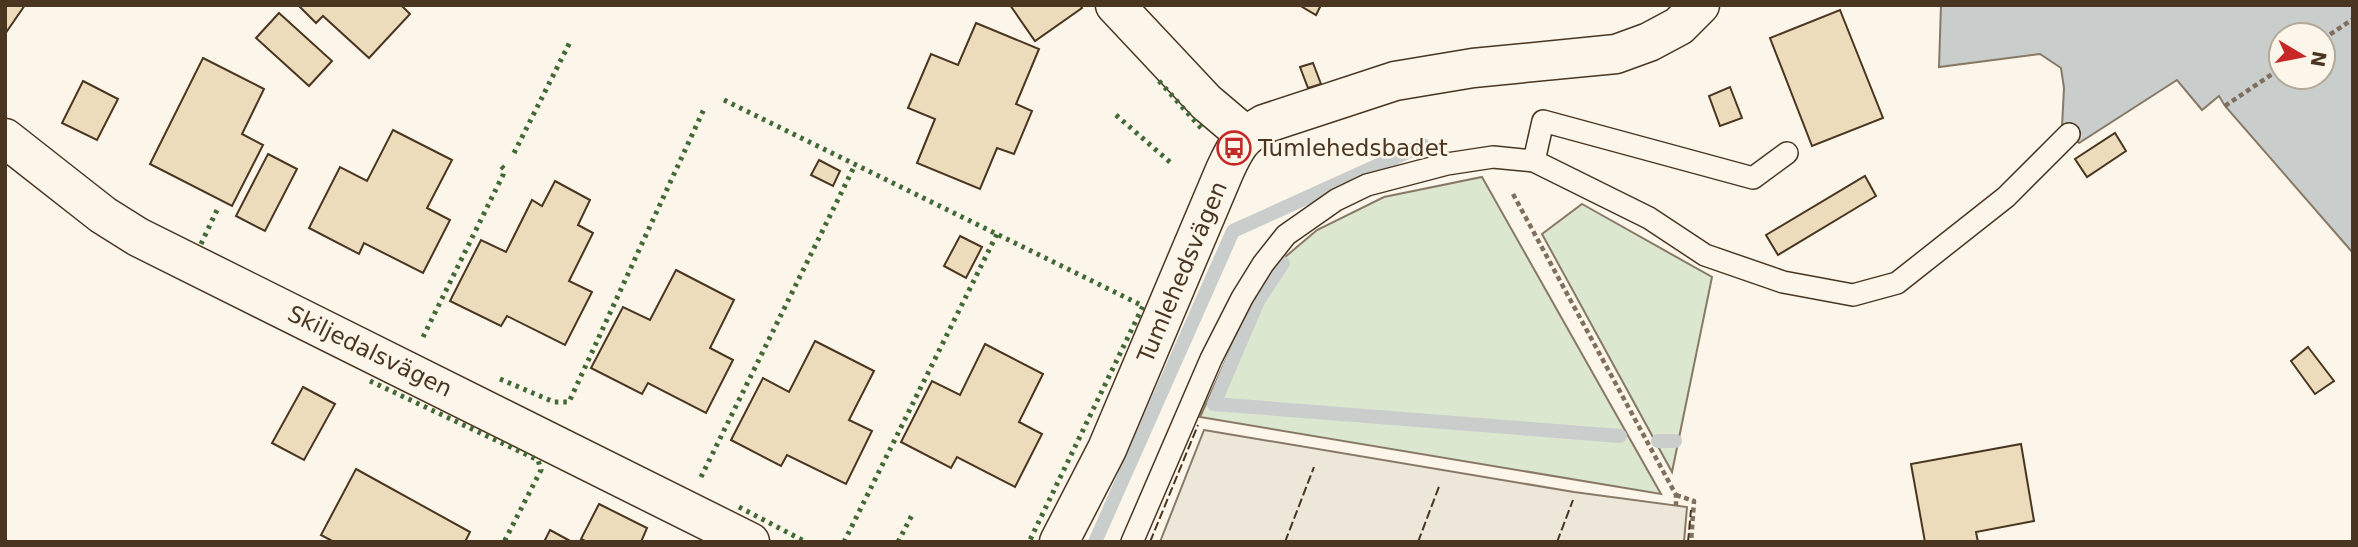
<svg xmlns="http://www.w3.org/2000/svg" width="2358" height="547" viewBox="0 0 2358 547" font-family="'DejaVu Sans',sans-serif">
	<rect width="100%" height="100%" fill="#fbf6e9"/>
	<g fill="#dce7d0" stroke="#887966" stroke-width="2">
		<polygon points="1482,177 1661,494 1200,417 1253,300 1278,263 1317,230 1384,197"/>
		<polygon points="1582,204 1712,277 1672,472 1542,234"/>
	</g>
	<polygon fill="#ede7d9" stroke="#887966" stroke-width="2" points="1204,430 1574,492 1687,507 1684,542 1160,542"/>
	<path fill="#c9cecd" stroke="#887966" stroke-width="2" fill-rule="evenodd" d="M1941,5h412v248l-128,-147 -6,-10 -17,14 -25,-30 -98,63 -17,-16 2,-39 -3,-20 -21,-14 -101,13zM2281,35h42v42h-42z"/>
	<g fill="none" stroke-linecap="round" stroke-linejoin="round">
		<g stroke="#c9cecd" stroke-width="14">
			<polyline points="1283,263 1258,301 1214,404 1620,436"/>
			<polyline points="1658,441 1675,441"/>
			<polyline points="1095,542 1233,231 1423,145"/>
		</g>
	</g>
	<g fill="#ecdcbc" stroke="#4a3520" stroke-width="2">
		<polygon points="5,5 25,5 5,34"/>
		<polygon points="298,5 401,5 410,14 369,58 323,16 316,23"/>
		<polygon points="1010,5 1080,5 1082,8 1035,41"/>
		<polygon points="1299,5 1321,5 1316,15"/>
		<polygon points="1840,10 1883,118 1812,146 1770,38"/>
		<polygon points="279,13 332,61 309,86 256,38"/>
		<polygon points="976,23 1039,49 1016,104 1032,111 1014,154 997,148 980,189 917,163 935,119 908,108 931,54 958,65"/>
		<polygon points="203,58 264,89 242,134 263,145 232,206 150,164"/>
		<polygon points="1313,63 1321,84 1308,88 1300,67"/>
		<polygon points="83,81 118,99 97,140 62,123"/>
		<polygon points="1730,87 1742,118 1720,126 1709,96"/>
		<polygon points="393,130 452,160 427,208 450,220 423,273 364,243 359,254 309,228 340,167 367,181"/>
		<polygon points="2115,133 2126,151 2087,177 2075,159"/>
		<polygon points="268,154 297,169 265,231 236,216"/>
		<polygon points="819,160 840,171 833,186 811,175"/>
		<polygon points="1865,176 1876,196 1778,255 1766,235"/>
		<polygon points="555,181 590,200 578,225 593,233 569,281 592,292 565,345 507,316 501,326 450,301 481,240 506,252 532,200 542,206"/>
		<polygon points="960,236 982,247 966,278 944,266"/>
		<polygon points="676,270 734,300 710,348 733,360 706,413 648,383 642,394 591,368 623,307 650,320"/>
		<polygon points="815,341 874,371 849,420 872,431 846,484 787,455 781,466 731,440 763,378 789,392"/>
		<polygon points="985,344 1043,374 1019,422 1042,434 1015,487 957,457 951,468 901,442 932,381 960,395"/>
		<polygon points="2308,347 2334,381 2315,394 2291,361"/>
		<polygon points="303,387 335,404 304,460 272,443"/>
		<polygon points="2021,444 2034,521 1976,532 1978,542 1925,542 1911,464"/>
		<polygon points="356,469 470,532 465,542 334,542 321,535"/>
		<polygon points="599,504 647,528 641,542 587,542 581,539"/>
		<polygon points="550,530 572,542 544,542"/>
	</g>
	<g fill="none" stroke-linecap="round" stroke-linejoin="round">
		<defs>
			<g id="lane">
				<polyline points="1534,161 1543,121 1753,178 1787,153"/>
				<polyline points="1132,542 1211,359 1242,298 1263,264 1286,235 1336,200 1367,185 1447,164 1493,157 1534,161 1649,218 1705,255 1783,282 1853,295 1897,283 2006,197 2069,134"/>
			</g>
			<g id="street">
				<polyline points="1115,5 1206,102 1245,135"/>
				<polyline points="5,138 103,215 138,237 750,542"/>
				<path d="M1059,542l48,-93 118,-279c11,-24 16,-33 39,-46l131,-43 78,-13 143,-14 33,-12 30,-16 21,-21"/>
			</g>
		</defs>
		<use href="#lane" stroke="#4a3520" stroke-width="24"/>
		<use href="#street" stroke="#4a3520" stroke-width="41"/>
		<g stroke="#7f6f5c" stroke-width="4.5" stroke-dasharray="5 3.5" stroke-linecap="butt">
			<polyline points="2323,39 2353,19"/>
			<polyline points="2225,106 2281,68"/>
			<polyline points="1513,194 1676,495 1676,505"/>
			<polyline points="1676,495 1694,501 1691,542"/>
		</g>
		<use href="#lane" stroke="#fbf6e9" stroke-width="21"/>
		<use href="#street" stroke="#fbf6e9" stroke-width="38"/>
		<g stroke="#436837" stroke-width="5" stroke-dasharray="3.5 5" stroke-linecap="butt">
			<polyline points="1159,81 1201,128"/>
			<polyline points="724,100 1143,306 1029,542"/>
			<polyline points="1116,115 1171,163"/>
			<polyline points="514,153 571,40"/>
			<polyline points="201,244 217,210"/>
			<polyline points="423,337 503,175 504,169 498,163"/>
			<polyline points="500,379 554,402 569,402 704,109"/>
			<polyline points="370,381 538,460 541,470 504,542"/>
			<polyline points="701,477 855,165"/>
			<polyline points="739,507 806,542"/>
			<polyline points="844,542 997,234"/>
			<polyline points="898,542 913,513"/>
		</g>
		<g stroke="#4a3520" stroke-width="2" stroke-dasharray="9 3.5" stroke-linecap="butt">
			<polyline points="1150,542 1198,425"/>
			<polyline points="1285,542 1314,467"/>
			<polyline points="1418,542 1440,484"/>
			<polyline points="1557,542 1573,500"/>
			<polyline points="1688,542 1691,510"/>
		</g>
	</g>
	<defs>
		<symbol id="bus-ring" viewBox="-11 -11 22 22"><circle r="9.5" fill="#fbf6e9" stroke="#c62828" stroke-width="1.5"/><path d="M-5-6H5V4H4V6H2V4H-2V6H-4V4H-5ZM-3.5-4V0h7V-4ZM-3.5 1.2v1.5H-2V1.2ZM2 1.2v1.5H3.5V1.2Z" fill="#c62828"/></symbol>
	</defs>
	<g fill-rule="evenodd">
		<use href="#bus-ring" x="1215" y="129" width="38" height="38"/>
	</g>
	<g text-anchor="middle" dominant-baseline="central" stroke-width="5" stroke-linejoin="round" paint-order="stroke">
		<g font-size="23" fill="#4a3520" stroke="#fbf6e9" text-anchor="start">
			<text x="1258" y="148">Tumlehedsbadet</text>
		</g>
		<g font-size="23" fill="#4a3520" stroke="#fbf6e9">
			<text transform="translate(1182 272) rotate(-67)">Tumlehedsvägen</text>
			<text transform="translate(370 351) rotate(26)">Skiljedalsvägen</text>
		</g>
	</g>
	<rect width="2358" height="547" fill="none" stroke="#4a3520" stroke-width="14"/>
	<g transform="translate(2302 56) rotate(100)"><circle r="33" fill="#fbf6e9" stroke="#b4a999" stroke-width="2"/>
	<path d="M0-5L12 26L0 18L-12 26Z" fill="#c62828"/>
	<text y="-10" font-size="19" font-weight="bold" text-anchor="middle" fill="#4a3520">N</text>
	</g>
</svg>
